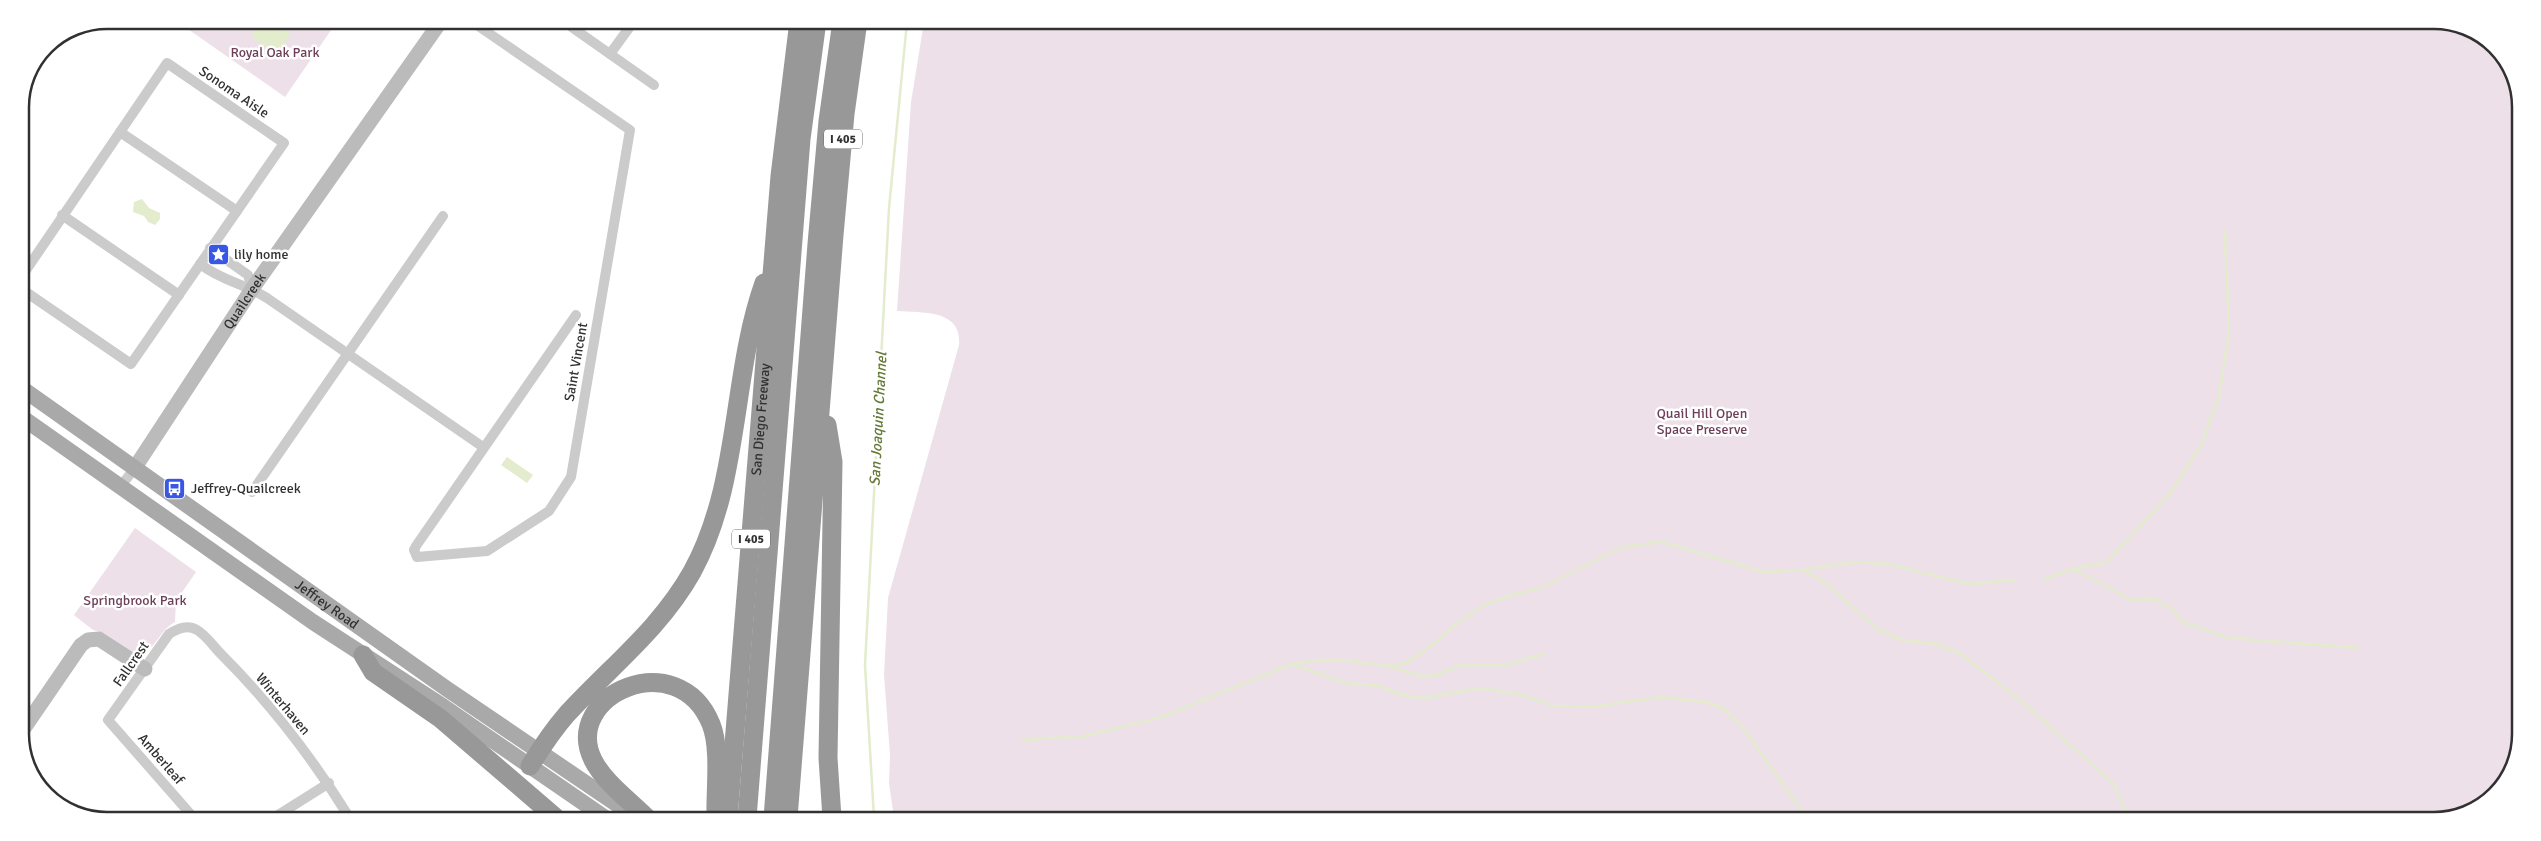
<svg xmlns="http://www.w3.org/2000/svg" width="2541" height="841" viewBox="0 0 2541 841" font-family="Signika,sans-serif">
	<rect width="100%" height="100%" fill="#fff"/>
	<g fill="#ede0e8">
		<polygon points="175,20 338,20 285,97"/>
		<path d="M924,22l1538,3 41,29 18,47 -5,661 -29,41 -53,18 -1540,-3 -5,-35 1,-28 -6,-80 4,-77 71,-253c3,-36 -36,-32 -62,-34l14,-209z"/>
		<path d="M135,528l61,44 -20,29 -1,21c-15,8 -19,26 -34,33l-9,-3 -28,-19 -11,-3 -19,-15z"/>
	</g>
	<g fill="#e3eccc">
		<polygon points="263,20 278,20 276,24 291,35 277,55 251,37"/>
		<polygon points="142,199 149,208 160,213 160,219 155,225 148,222 144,216 133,212 134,202"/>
		<polygon points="507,457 533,475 527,483 501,465"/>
	</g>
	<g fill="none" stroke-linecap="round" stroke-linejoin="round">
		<g stroke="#e3eccc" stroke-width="2.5">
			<polyline points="2073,569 2132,600 2153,599 2171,608 2182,622 2230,638 2358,648"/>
			<polyline points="1804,570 1827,584 1877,629 1902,640 1938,644 1961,654 2021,701 2113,783 2130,820"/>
			<polyline points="2044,579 2073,569 2107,562 2169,495 2201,446 2219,396 2229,332 2225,231"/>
			<polyline points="1294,665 1346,683 1379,686 1402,695 1424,698 1480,688 1522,695 1554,706 1591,707 1660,697 1706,702 1723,708 1745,730 1808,820"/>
			<polyline points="1391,667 1421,676 1433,676 1461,665 1505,665 1544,654"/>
			<polyline points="1022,740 1084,736 1162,717 1292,664 1319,660 1344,660 1389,666 1406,663 1427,649 1459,622 1484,605 1509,596 1541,588 1622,547 1662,542 1764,572 1804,570 1854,562 1888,564 1968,584 2015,580"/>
			<polyline points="874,818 865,665 889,208 907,22"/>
		</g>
		<g stroke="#cbcbcb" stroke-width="10">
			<polyline points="471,21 630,130 571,477 549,511 487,551 417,557 414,550 416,546 576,315"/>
			<polyline points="563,21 654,85"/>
			<polyline points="610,54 634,21"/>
			<polyline points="120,132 237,211"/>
			<polyline points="62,215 179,295"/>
			<polyline points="210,248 248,275 252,289"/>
			<path d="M200,264c22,17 45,20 67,34l216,149"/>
			<polyline points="20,279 167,63 284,143 131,364 20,288"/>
			<polyline points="121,486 134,469"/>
			<polyline points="252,492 443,216"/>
			<path d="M193,817l-85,-97 61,-86c8,-5 18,-10 28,-4 9,5 17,17 24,24 49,49 92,105 128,163"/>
			<polyline points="275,817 329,783"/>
		</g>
		<g stroke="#bbb" stroke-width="15">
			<path id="s1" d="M134,469l118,-180 189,-268"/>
			<polyline points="20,734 81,645 88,640 99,639 145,669"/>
		</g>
		<g stroke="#a9a9a9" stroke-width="16">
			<path id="s2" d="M20,387l427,302 190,129"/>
			<polyline points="20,416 313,622 444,707 604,817"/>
		</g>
		<g stroke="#989898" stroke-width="19">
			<polyline points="827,425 833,462 828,758 832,818"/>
			<polyline points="363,655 373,672 441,719 555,817"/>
			<path d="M530,766c11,-18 23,-36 37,-52 43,-47 93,-85 125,-142 49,-89 39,-196 72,-289"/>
			<path d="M647,818c-18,-18 -43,-36 -54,-58 -32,-65 85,-117 118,-36 10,25 4,66 5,94"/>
			<path id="s3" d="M728,818l52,-642 19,-155"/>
			<polyline points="747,818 801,139 817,21"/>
			<polyline points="773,818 817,244 828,121 842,21"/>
			<polyline points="788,818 834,235 845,114 858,21"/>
		</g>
	</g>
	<defs>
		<symbol id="sight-square" viewBox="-11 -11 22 22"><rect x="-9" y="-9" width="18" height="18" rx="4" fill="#3857e3" stroke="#fff"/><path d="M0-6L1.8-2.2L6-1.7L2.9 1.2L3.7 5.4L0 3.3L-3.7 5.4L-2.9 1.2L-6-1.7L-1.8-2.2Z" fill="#fff"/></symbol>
		<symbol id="bus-square" viewBox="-11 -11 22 22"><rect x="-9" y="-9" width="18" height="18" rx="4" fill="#3857e3" stroke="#fff"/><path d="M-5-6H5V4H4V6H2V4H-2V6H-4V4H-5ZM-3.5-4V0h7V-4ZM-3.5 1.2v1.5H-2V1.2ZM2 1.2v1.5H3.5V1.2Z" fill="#fff"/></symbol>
	</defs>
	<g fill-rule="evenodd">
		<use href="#sight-square" x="206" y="242" width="25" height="25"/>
		<use href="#bus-square" x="162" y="476" width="25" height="25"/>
	</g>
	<g text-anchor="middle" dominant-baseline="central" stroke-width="5" stroke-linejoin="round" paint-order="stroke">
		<g fill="#fff" stroke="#6f6f6f" stroke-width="1">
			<rect x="824" y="129.5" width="38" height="19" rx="4"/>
			<rect x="732" y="529.5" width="38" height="19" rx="4"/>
		</g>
		<g font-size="12" font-weight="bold" fill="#313131">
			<text x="843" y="139">I 405</text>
			<text x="751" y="539">I 405</text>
		</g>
		<g font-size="14" fill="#6d3e59" stroke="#fff">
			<text x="275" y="52">Royal Oak Park</text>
			<text x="1702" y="413">Quail Hill Open<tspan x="1702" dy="16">Space Preserve</tspan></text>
			<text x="135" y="600">Springbrook Park</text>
		</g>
		<g font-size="14" fill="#313131" stroke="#fff">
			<text transform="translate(234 92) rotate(34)">Sonoma Aisle</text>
			<text stroke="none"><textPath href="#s1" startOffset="201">Quailcreek</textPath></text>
			<text transform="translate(576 362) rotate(-80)">Saint Vincent</text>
			<text stroke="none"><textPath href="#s3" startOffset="400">San Diego Freeway</textPath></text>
			<text stroke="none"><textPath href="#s2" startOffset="376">Jeffrey Road</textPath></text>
			<text transform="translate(131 664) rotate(-55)">Fallcrest</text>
			<text transform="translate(283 704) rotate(50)">Winterhaven</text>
			<text transform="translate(161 759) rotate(49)">Amberleaf</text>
		</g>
		<g font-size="14" fill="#313131" stroke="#fff" text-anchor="start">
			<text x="234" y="254">lily home</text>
			<text x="191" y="488">Jeffrey-Quailcreek</text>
		</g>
		<g font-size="15" font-style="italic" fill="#667936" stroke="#fff">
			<text transform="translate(878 419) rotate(-87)">San Joaquin Channel</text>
		</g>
	</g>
	<path d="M0 0H2541V841H0ZM107 29H2434A78 78 0 0 1 2512 107V734A78 78 0 0 1 2434 812H107A78 78 0 0 1 29 734V107A78 78 0 0 1 107 29Z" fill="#fff" fill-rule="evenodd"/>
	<path fill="none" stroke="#313131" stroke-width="2.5" d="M107 29H2434A78 78 0 0 1 2512 107V734A78 78 0 0 1 2434 812H107A78 78 0 0 1 29 734V107A78 78 0 0 1 107 29Z"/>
</svg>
